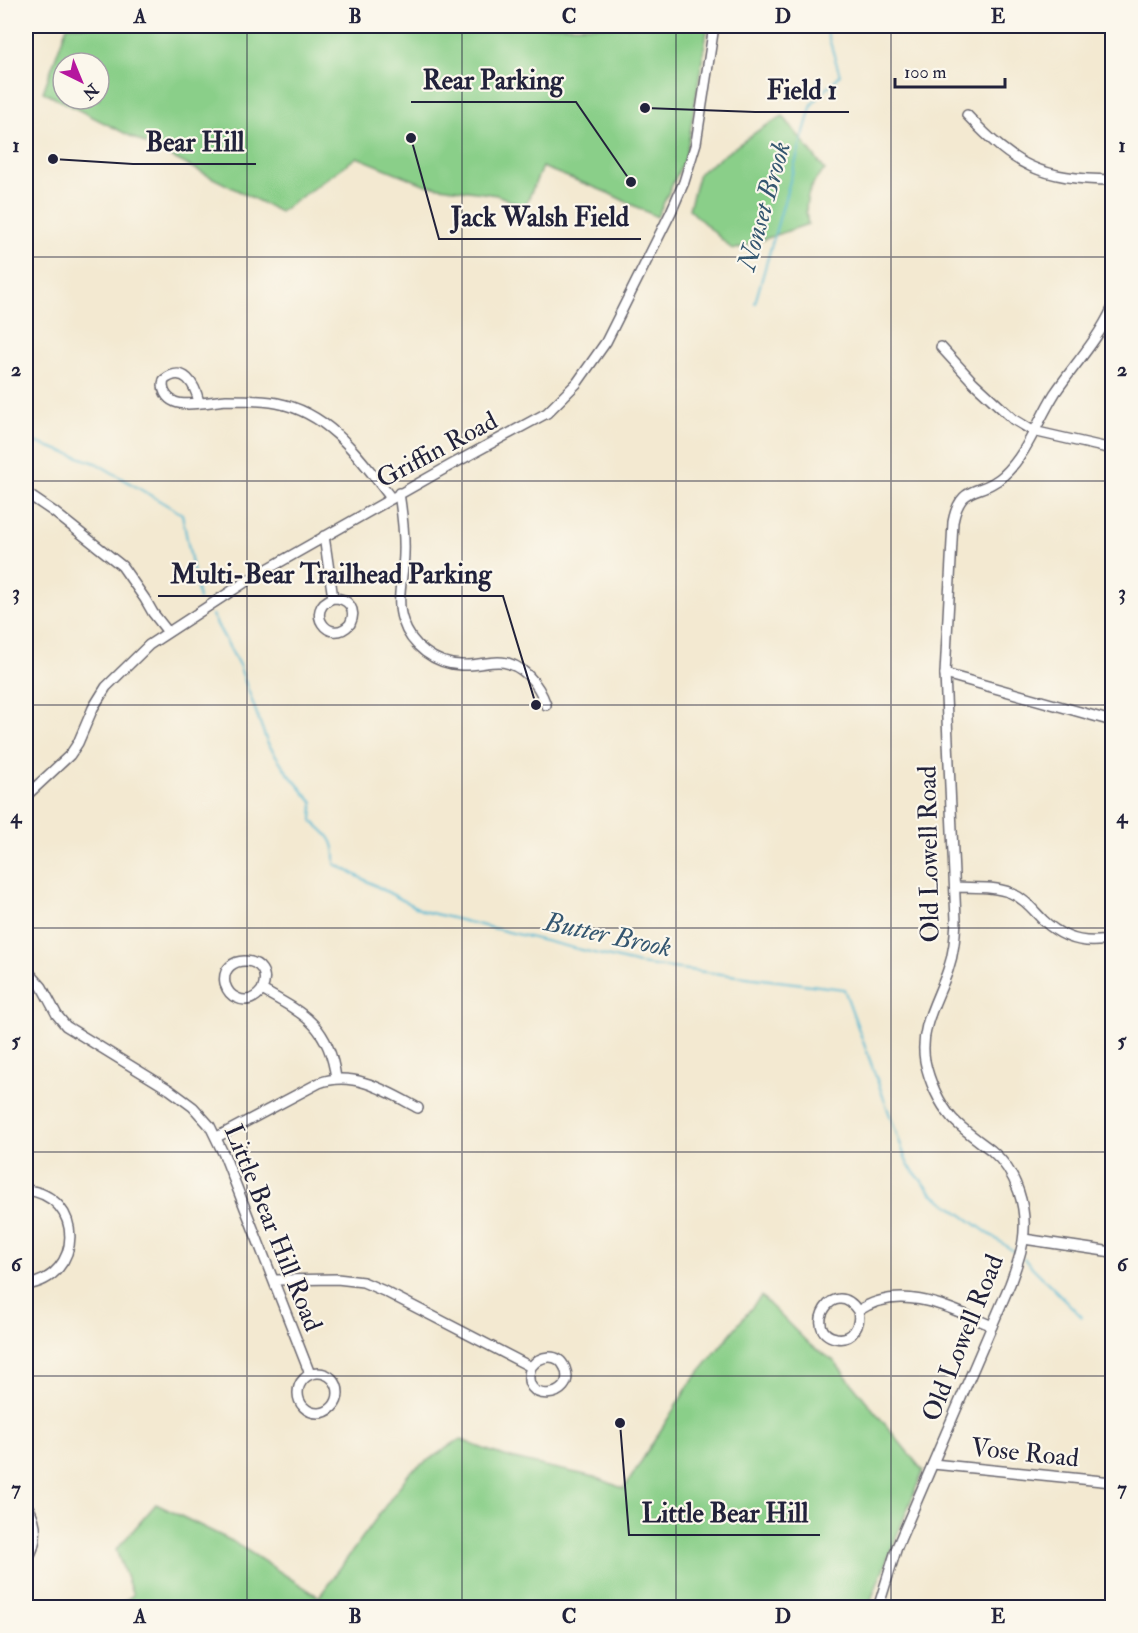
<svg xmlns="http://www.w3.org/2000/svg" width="1138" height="1633" viewBox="0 0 1138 1633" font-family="'IM FELL Double Pica',serif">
	<rect width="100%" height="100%" fill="#fbf7ec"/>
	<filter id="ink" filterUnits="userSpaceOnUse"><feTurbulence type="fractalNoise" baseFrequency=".0167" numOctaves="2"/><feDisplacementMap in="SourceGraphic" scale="12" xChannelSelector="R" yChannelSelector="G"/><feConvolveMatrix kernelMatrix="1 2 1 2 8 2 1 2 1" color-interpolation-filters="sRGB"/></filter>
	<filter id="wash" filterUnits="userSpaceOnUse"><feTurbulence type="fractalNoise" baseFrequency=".008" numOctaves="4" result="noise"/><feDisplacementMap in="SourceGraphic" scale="24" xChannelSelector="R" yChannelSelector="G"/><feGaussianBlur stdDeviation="1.35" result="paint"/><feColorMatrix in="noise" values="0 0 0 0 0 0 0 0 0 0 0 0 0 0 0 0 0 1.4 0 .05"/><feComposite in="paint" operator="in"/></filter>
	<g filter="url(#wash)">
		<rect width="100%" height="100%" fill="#f3e9d1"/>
		<g fill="#8acf89" stroke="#567862" stroke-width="1.5" fill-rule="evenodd">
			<path d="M67,26h641l-22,130 -29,61 -51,-25 -64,-25 -17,40 -28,-12 -71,-10 -69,-28 -77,55 -237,-120zM63,63h36v36h-36z"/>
			<path d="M783,116l42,54c-16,14 -22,33 -17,54l-75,26 -44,-41 10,-36 60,-43z"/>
			<path d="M761,1296l48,48 24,16 90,111 -55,136h-753l18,-12 -17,-45 40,-46 78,38 85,55 91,-125 50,-33c44,21 87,27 134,38 10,3 20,8 30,12l65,-104z"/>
		</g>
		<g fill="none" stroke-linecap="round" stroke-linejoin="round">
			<g stroke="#54b7d2" stroke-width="2">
				<polyline points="755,303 812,104 840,75 825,26"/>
				<polyline points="26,439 96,463 182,514 199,599"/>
				<path d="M212,615l27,50 28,77 20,30 26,31 -1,18c17,15 24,18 23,43l88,47 216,53 205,25 64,176 25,29 83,59"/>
				<polyline points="1024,1259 1082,1317"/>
			</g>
		</g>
	</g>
	<g filter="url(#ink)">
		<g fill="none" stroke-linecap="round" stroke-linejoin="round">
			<defs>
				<g id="minor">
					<path d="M967,115c49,52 74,64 145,65"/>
					<polyline points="941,347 973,382 1013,419 1033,431 1112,449"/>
					<path d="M199,402c-4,-17 -15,-38 -35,-22 -3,9 2,18 11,22 11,5 38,-1 51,-2 17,0 34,0 51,3 53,10 83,55 114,95"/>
					<polyline points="26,493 54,512 122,566 145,599 153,613 168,632"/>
					<path d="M399,493c3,20 6,40 5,60 0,22 -9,46 -1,68 8,25 32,43 58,44 13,1 25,-3 37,-3 24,0 41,22 48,43"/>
					<path d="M324,536l9,62c16,0 24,12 17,26 -21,23 -47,-15 -17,-26"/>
					<polyline points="945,674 1112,721"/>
					<polyline points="26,796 70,755 78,743 93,708 106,687 149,645 250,579 451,465 547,413 577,383 606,342 671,212 684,182 696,143 714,26"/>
					<path d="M955,887c19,1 39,-1 56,6 14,6 22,17 32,27 20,19 44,25 69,19"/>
					<polyline points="26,969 42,987 57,1015 66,1026 170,1090 193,1107 210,1126 225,1157 310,1374"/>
					<path d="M262,990c-6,8 -15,13 -25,8 -6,-2 -10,-8 -12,-14 -6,-33 52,-30 37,6 43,24 67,36 74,88"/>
					<path d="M217,1137l102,-54c35,-13 69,9 99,25"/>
					<path d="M26,1190c59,6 58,87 0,95"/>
					<polyline points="1024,1239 1112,1252"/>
					<path d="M274,1280l63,-1 26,3 21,9 147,76c-14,38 47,33 34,1 -7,-16 -25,-13 -34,-1"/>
					<path d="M858,1311c-24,-36 -57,20 -22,27 17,3 25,-13 22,-27 43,-29 92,-3 134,15"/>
					<circle cx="318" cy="1393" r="20"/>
					<polyline points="933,1464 1112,1482"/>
					<path d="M26,1504c13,18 12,40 0,58"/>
					<path d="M878,1608l19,-61 113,-263c5,-14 11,-29 13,-43 5,-33 -6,-69 -32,-91 -13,-10 -28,-20 -39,-32 -13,-15 -23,-37 -27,-57 -6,-34 13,-61 23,-91 6,-17 7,-33 8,-50l-11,-246 8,-152c8,-41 28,-25 51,-47 23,-21 34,-55 51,-82 19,-28 42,-52 57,-84"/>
				</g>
			</defs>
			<use href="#minor" stroke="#6b6870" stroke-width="12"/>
			<use href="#minor" stroke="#fff" stroke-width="9"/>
		</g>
	</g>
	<path fill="none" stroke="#22223b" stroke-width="1.5" stroke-opacity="0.55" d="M247,26v1582M462,26v1582M676,26v1582M891,26v1582M26,257h1086M26,481h1086M26,705h1086M26,928h1086M26,1152h1086M26,1376h1086"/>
	<g text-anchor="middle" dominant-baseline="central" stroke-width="4.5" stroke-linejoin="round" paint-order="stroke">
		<g font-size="26" fill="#22223b" stroke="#fbf7ec">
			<text transform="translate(437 450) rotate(-28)">Griffin Road</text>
			<text transform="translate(929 854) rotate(-91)">Old Lowell Road</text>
			<text transform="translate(273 1228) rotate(68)">Little Bear Hill Road</text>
			<text transform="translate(963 1338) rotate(-68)">Old Lowell Road</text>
			<text transform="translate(1025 1453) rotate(6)">Vose Road</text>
		</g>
		<g font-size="27" font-style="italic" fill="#345670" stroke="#fbf7ec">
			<text transform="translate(764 206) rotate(-74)">Nonset Brook</text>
			<text transform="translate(608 935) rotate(12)">Butter Brook</text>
		</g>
	</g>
	<path fill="none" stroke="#22223b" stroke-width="2" d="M631 182L576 102H411M645 108L755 112H849M53 159L133 164H256M411 138L439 239H641M536 705L503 596H158M620 1423L629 1535H820"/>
	<g fill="#22223b" stroke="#fbf7ec" stroke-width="2">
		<circle cx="631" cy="182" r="6"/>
		<circle cx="645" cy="108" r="6"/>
		<circle cx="53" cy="159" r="6"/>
		<circle cx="411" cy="138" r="6"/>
		<circle cx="536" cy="705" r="6"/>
		<circle cx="620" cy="1423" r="6"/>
	</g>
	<g font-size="27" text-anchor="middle" font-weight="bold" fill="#22223b" stroke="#fbf7ec" stroke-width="4.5" stroke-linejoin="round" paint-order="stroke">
		<text x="493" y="89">Rear Parking</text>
		<text x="802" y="99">Field 1</text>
		<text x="195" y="151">Bear Hill</text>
		<text x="540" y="226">Jack Walsh Field</text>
		<text x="331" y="583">Multi-Bear Trailhead Parking</text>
		<text x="725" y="1522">Little Bear Hill</text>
	</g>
	<rect width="1138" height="1633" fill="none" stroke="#fbf7ec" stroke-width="66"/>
	<g transform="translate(81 81) rotate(137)"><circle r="28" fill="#fbf7ec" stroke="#a4a2a5" stroke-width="1.5"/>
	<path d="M0-4.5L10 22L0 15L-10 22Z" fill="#b5179e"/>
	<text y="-9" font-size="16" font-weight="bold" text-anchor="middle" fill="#22223b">N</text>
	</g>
	<path d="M895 78v9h110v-9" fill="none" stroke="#22223b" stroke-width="3"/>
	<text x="904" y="78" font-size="18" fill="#22223b" stroke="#fbf7ec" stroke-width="4.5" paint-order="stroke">100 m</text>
	<rect x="33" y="33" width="1072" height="1567" fill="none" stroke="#22223b" stroke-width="2"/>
	<g font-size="20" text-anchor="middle" font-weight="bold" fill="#22223b">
		<text x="140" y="23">A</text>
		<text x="355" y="23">B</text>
		<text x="569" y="23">C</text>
		<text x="783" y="23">D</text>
		<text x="998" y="23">E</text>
		<text x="16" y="152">1</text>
		<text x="1122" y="152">1</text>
		<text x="16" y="376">2</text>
		<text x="1122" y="376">2</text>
		<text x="16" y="599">3</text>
		<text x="1122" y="599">3</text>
		<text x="16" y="823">4</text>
		<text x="1122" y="823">4</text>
		<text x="16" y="1047">5</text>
		<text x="1122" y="1047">5</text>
		<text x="16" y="1271">6</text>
		<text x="1122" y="1271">6</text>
		<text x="16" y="1495">7</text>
		<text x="1122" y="1495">7</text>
		<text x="140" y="1623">A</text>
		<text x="355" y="1623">B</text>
		<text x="569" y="1623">C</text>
		<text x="783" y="1623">D</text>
		<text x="998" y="1623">E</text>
	</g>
</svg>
